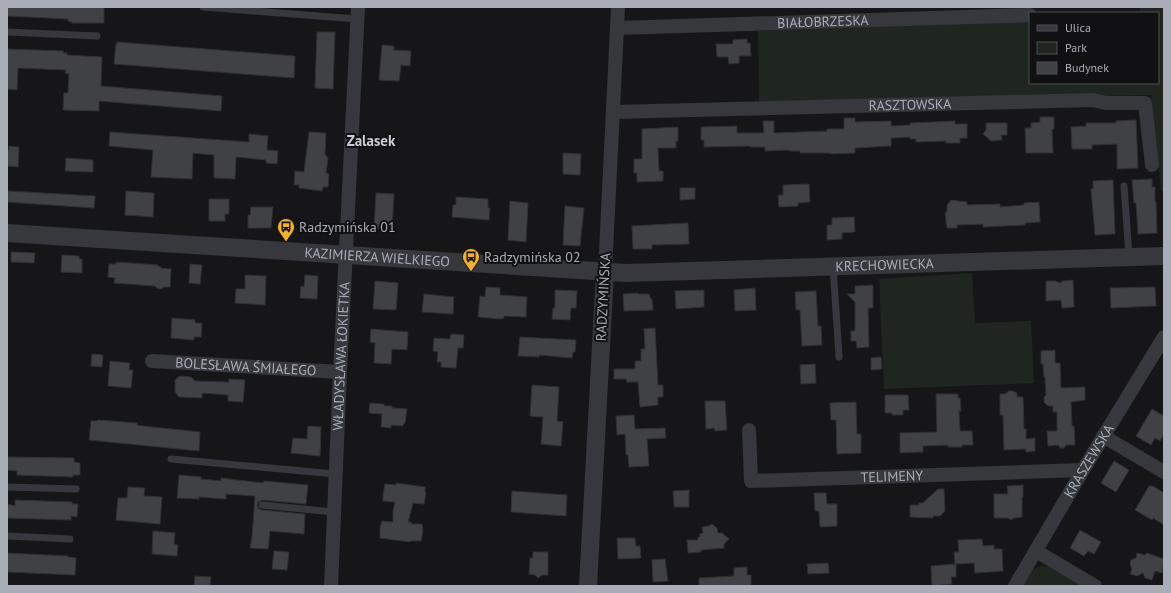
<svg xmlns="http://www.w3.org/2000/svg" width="1171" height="593" viewBox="0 0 1171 593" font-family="'PT Sans',sans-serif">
	<rect width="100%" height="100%" fill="#161618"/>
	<g fill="#1e261f">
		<polygon points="1140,7 1164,7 1164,191 1161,191 1151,95 759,102 758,31 1030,21 1030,83 1158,83 1158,13 1140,13"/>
		<polygon points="972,273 975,323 1031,321 1034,383 884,389 879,279"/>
		<polygon points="1041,566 1051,567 1083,586 1022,586 1033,569"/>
	</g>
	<g fill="#404145" stroke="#303034">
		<polygon points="7,7 104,7 104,23 72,23 72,22 68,21 68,19 7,16"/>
		<polygon points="317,32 335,32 333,89 315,88"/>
		<polygon points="747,39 747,43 750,43 751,56 739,56 739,63 729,64 728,57 717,57 716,44 733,44 733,40"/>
		<polygon points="117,42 295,56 294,78 114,64 116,44 117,44"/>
		<polygon points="382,45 394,46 394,50 411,51 410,66 401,65 399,81 379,80"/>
		<polygon points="7,49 64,51 63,53 67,53 67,55 102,57 101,86 222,96 221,111 99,101 99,111 63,110 64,93 68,93 69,74 65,73 66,70 18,68 17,90 7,89"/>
		<polygon points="1040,117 1054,117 1054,129 1052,129 1053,153 1026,153 1025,128 1031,128 1031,123 1040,122"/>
		<polygon points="844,118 855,118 855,122 891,121 891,126 910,125 910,123 955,121 955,124 967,124 967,138 960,138 960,143 946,143 946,141 916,142 916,139 910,139 910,137 891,138 891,146 855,148 855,153 830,154 830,153 800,153 800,151 789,151 789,150 765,151 765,147 750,147 750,146 704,147 704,140 701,140 701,127 737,126 737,133 764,133 763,121 774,121 774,133 827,131 827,129 844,129"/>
		<polygon points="1136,120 1138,168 1117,169 1117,144 1092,145 1092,149 1072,149 1071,127 1086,126 1086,123 1116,123 1116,121"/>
		<polygon points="986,123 1007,123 1007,135 1001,135 1002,140 991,141 983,134 986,130"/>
		<polygon points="678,127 678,141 676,141 676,148 658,148 659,171 663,171 663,181 637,182 637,173 634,173 634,159 642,159 642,129"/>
		<polygon points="110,132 249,142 249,134 268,136 267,150 278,151 277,164 266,163 266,160 236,157 235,179 214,178 214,155 193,153 192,179 151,177 153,150 109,146"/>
		<polygon points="309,132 326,133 325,154 328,158 326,173 329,174 328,187 323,187 322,191 299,188 299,185 294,185 295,171 304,172"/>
		<polygon points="9,146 19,147 18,167 7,166 7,150 9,150"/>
		<polygon points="563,153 581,154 580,175 563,174"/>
		<polygon points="66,158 93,160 93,172 65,171"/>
		<polygon points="1152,179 1152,187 1155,187 1155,202 1156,202 1157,233 1138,234 1136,203 1134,203 1132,180"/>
		<polygon points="1113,180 1115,234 1095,235 1091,189 1093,189 1093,181"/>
		<polygon points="809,184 810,202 798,203 798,206 779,207 778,195 783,195 783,185"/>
		<polygon points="680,188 695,188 695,199 680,200"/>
		<polygon points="8,191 95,196 94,208 7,202"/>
		<polygon points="126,191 154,193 153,217 125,215"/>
		<polygon points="376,193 394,194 392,229 374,228"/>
		<polygon points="456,197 488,199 488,208 490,208 489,220 452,217 453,205 456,205"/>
		<polygon points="209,199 229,199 229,214 225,214 225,221 209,221"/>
		<polygon points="951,200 967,202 967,205 1000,204 1000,207 1024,205 1024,203 1039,202 1040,222 1025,223 1025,225 983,227 983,224 957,225 957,228 947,228 945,213 947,211 947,205"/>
		<polygon points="510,201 528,203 526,242 508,240"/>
		<polygon points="565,206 584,208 580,246 563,245"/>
		<polygon points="251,207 273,207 271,228 248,228 248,215 250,215"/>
		<polygon points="854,217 855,232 842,233 842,239 827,240 827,225 832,225 832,218"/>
		<polygon points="688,223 689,244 652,245 652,249 633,249 632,226"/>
		<polygon points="11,252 35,253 34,263 11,262"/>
		<polygon points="62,255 79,256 79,259 82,259 82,273 61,272"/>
		<polygon points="116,262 158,265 158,266 161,267 161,268 171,269 170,287 164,287 161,289 157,288 155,286 114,283 115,278 108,277 109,264 116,264"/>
		<polygon points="190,264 202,265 200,284 189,283"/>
		<polygon points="245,275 266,276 265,305 235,303 236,289 245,289"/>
		<polygon points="305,275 318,276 317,299 300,298 301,286 304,287"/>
		<polygon points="1073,280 1074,307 1062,308 1061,300 1046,301 1046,281 1055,281 1060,283 1063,281"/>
		<polygon points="375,281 398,283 396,310 373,309"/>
		<polygon points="873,285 873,308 868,308 869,347 857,348 856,341 851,341 851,331 855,331 855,302 847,294 855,294 855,286"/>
		<polygon points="486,287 500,288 500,295 527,297 526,317 504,316 504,318 501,319 478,317 480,296 485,297"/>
		<polygon points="1155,287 1156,306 1111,308 1110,288"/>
		<polygon points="755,288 756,310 735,311 734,290"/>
		<polygon points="555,290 577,291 576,308 571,308 570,320 552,319 553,308 555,308"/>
		<polygon points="704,290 704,307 676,309 675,291"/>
		<polygon points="816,291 818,326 821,326 822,345 802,346 800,310 796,310 795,292"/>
		<polygon points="638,293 638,294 649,294 650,297 652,300 653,310 624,311 623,294"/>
		<polygon points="424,294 454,297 453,314 422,312"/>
		<polygon points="172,318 195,320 195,323 202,323 201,337 194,337 194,340 171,338"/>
		<polygon points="655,328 658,385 663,385 663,397 658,397 658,405 640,407 638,382 627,382 626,379 614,379 614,369 635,369 635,361 641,361 641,349 645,349 644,329"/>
		<polygon points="371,329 408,332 407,350 392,349 391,364 374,363 375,343 370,342"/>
		<polygon points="451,334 464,335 463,348 458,348 456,368 441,367 441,362 437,362 438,352 433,351 434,338 450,339"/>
		<polygon points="520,337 576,340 575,352 573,352 572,358 539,355 539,357 518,356"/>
		<polygon points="1055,350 1055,363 1060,363 1061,388 1085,387 1085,400 1071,402 1072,426 1074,426 1075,445 1066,445 1064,448 1060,448 1058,445 1048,446 1047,431 1057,431 1057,412 1053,412 1053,406 1048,406 1044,402 1044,397 1046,395 1045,377 1044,377 1043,364 1041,364 1041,351"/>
		<polygon points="92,354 103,355 102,367 91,366"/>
		<polygon points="881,357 882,369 871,370 871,358"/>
		<polygon points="110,361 130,363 129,370 133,370 131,388 108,386"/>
		<polygon points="815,364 816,383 801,384 800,365"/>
		<polygon points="180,376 191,377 195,381 229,382 229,379 245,380 243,402 228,401 228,395 202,393 202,398 179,397 175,392 175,380"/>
		<polygon points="532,385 559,387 557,421 563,422 561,446 541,444 543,417 530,416"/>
		<polygon points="1009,391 1013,391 1017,393 1017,397 1023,397 1024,429 1026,429 1026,439 1035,438 1035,451 1026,452 1026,449 1004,450 1003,415 1000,415 1000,394 1005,394"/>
		<polygon points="936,394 958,394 958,398 960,398 961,411 959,411 960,431 972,431 973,445 962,445 962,447 948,447 948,445 923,446 923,452 900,453 900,433 937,432"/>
		<polygon points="885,395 908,395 909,410 903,410 903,415 892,415 892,413 885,413"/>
		<polygon points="705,401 725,401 727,430 715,431 714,428 706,429"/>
		<polygon points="856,402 857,434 861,434 861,453 837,454 836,420 831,420 830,403"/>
		<polygon points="370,403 384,404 384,406 392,406 392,408 407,409 405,423 402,426 391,425 391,428 381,427 382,414 369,413"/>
		<polygon points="1152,409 1164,416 1164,434 1160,441 1155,438 1151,445 1136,436"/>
		<polygon points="634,415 635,429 665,428 666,438 647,439 649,466 629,467 628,455 626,455 625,434 617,435 616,416"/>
		<polygon points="98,420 137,423 137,425 143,426 200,432 199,451 89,440 91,421 97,421"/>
		<polygon points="308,426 321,427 320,456 291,453 293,438 307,439"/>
		<polygon points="7,457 74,458 74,462 80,463 80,475 73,475 73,477 17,475 17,471 7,470"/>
		<polygon points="1114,461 1129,470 1116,492 1101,483"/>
		<polygon points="179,475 201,477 201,479 221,481 221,478 263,483 264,481 308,485 306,504 262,500 258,502 257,505 259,509 262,510 305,514 304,534 270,531 268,549 250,548 252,537 255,496 226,494 226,499 199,497 199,499 177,498"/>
		<polygon points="396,483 425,487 425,492 426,493 424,504 413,503 408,522 411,522 411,524 422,524 423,531 421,541 410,541 410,542 380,538 380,527 382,521 393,522 393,510 395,502 383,501 383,495 385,484 396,485"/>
		<polygon points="1023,485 1023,497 1022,497 1022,517 1014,518 1011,520 1008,518 994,518 994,494 1008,494 1007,486"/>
		<polygon points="1149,486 1153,486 1164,493 1164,525 1153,518 1152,520 1135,510"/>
		<polygon points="128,487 145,488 144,496 162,497 160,524 116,520 118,498 127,498"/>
		<polygon points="938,489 944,489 945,511 940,516 933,516 933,518 910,517 910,505 919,505 919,503 923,503"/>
		<polygon points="689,490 689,507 674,507 673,491"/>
		<polygon points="512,491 567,495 566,516 511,512"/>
		<polygon points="814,493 826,493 827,504 837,504 837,526 820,527 819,511 815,511"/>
		<polygon points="15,500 72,502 72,504 78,504 77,517 71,516 71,520 7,518 7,504 15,506"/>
		<polygon points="712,524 717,528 718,533 722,533 729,539 724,544 724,548 701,550 701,552 688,553 687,540 698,540 698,537 700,537 700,534 703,533 702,527 709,526"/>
		<polygon points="1080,530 1101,542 1094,554 1088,551 1084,556 1070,548"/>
		<polygon points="153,531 175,533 174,544 178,545 177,556 152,554"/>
		<polygon points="617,538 635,538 636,546 640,546 641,558 618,559"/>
		<polygon points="982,539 983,546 994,545 994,549 1002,549 1003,571 975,573 974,563 955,564 954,552 959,552 958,540"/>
		<polygon points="274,551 289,552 287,570 272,569"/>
		<polygon points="533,552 548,552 548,575 542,575 538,578 535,575 529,574 530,558 533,558"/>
		<polygon points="7,553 68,556 68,557 76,558 75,575 7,572"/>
		<polygon points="1137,553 1145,555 1147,553 1164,559 1162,573 1155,571 1152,580 1145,578 1143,573 1137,576 1130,574 1132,569 1130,564 1131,560 1136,558"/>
		<polygon points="665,559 668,581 653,582 652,560"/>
		<polygon points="828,563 829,573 808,574 807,564"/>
		<polygon points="956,564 956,577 951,577 952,584 932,586 931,566"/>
		<polygon points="747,567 747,575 751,575 751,586 699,586 699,578 734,576 734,568"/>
		<polygon points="195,576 211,577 210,586 194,586"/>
	</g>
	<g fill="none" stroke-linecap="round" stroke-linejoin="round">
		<g stroke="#37383d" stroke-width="7">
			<polyline points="203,7 357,19"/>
			<polyline points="7,32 97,36"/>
			<polyline points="1124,186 1129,256"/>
			<polyline points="833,266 839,357"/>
			<polyline points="171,459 335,474"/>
			<polyline points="7,487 76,489"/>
			<polyline points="262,505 334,512"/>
			<polyline points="7,536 70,539"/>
		</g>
		<g stroke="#37383d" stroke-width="14">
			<path id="s1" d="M617,28l413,-13"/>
			<path id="s2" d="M613,112l480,-12 13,3h39l7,62"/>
			<polyline points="605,272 618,7"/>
			<path id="s3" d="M152,361l188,11"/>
			<path id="s4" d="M749,430l2,51 332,-11"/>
			<polyline points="1103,436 1164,472"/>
			<polyline points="1036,551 1095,586"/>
			<path id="s5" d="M331,586l9,-214 18,-365"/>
			<path id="s6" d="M1015,586l68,-116 81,-133"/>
		</g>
		<g stroke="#37383d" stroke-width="18">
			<path id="s7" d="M7,233l619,40 538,-17"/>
			<polyline points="588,586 605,272"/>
		</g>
	</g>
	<defs>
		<symbol id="bus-pin" viewBox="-11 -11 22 30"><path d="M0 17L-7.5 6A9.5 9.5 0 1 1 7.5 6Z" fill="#f2b134" stroke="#111113"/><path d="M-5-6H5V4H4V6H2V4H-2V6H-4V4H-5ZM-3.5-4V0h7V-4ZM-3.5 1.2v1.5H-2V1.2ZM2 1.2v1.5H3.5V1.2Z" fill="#111"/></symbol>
	</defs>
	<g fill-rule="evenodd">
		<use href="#bus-pin" x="276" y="217" width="20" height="27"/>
		<use href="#bus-pin" x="461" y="247" width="20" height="27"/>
	</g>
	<g text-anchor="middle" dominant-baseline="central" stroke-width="4" stroke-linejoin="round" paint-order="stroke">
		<g font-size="14" fill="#a8adb8" stroke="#111113">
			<text stroke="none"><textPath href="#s1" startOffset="206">BIAŁOBRZESKA</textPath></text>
			<text stroke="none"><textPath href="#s2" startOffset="297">RASZTOWSKA</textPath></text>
			<text stroke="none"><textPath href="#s7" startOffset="371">KAZIMIERZA WIELKIEGO</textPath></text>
			<text stroke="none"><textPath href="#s7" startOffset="879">KRECHOWIECKA</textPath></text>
			<text transform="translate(603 297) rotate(-87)">RADZYMIŃSKA</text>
			<text stroke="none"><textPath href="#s5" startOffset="230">WŁADYSŁAWA ŁOKIETKA</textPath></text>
			<text stroke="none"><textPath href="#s3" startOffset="94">BOLESŁAWA ŚMIAŁEGO</textPath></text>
			<text stroke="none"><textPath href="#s6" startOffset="145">KRASZEWSKA</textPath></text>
			<text stroke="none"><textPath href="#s4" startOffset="192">TELIMENY</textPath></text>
		</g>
		<g font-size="14" fill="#a8adb8" stroke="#111113" text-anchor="start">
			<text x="299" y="227">Radzymińska 01</text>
			<text x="484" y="257">Radzymińska 02</text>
		</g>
		<g font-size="15" font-weight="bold" fill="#c9ccd4" stroke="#111113">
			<text x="371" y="140">Zalasek</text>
		</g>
	</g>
	<rect width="1171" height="593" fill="none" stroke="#a8adb8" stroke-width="16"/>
	<rect x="1029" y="12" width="130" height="72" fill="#111113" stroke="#4d4f55"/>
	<rect x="1037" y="25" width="20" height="6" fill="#37383d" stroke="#4d4f55"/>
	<text x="1065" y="32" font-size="12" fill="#a8adb8">Ulica</text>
	<rect x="1037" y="42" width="20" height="12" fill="#1e261f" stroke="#4d4f55"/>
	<text x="1065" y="52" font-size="12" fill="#a8adb8">Park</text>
	<rect x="1037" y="62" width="20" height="12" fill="#404145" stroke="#4d4f55"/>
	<text x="1065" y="72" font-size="12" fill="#a8adb8">Budynek</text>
</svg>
